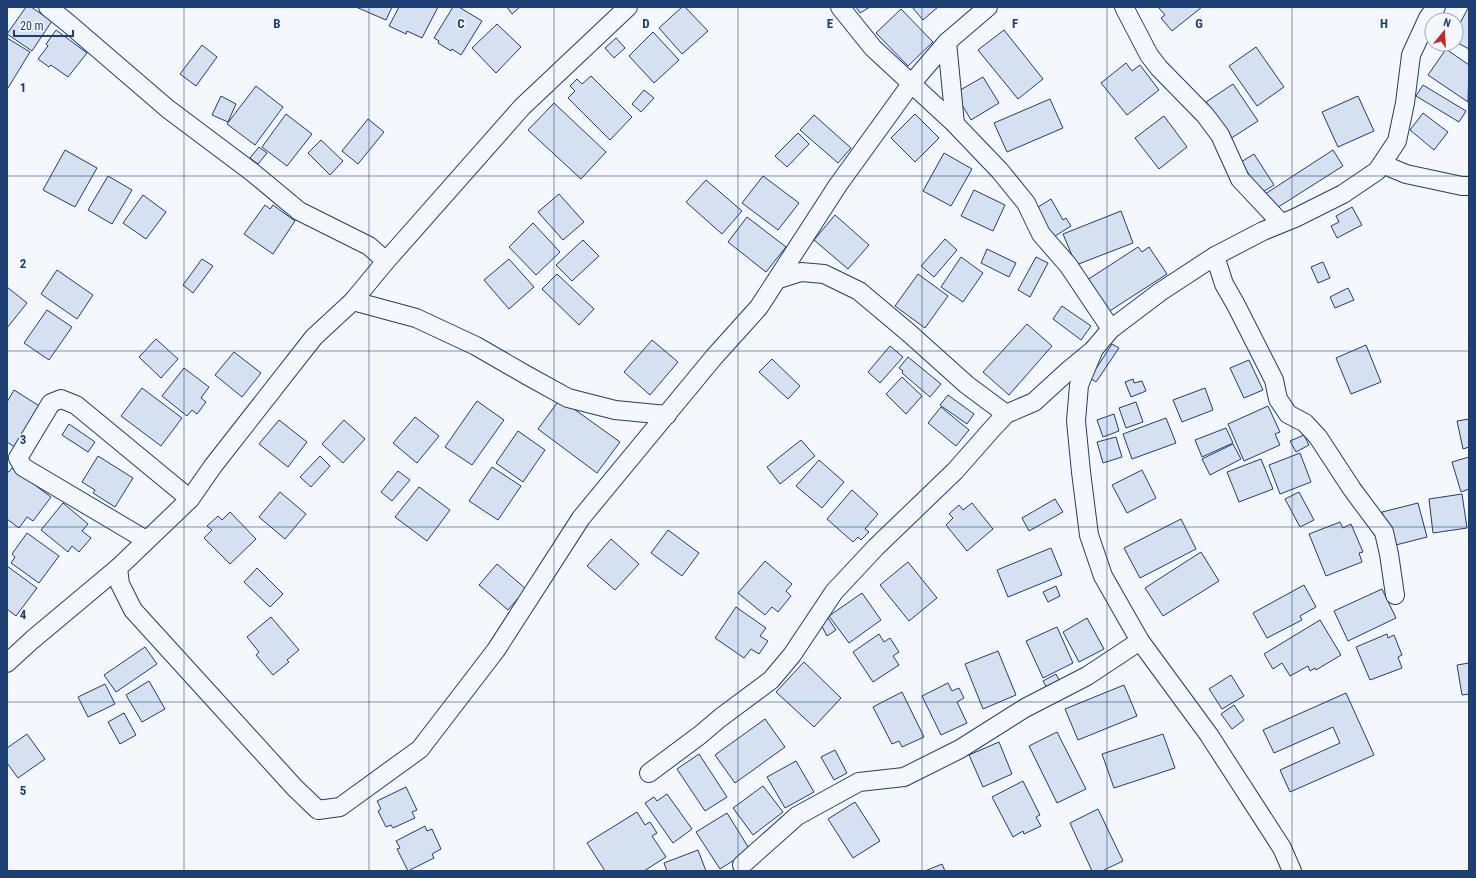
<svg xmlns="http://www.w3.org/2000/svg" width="1476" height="878" viewBox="0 0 1476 878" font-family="'Roboto Condensed',sans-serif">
	<rect width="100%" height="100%" fill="#f4f7fb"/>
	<g fill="#d5e0f0" stroke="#1d3f73">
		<polygon points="26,7 31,7 52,21 32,51 7,34"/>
		<polygon points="356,7 392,7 386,20"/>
		<polygon points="399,7 438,7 422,38 407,31 406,34 389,26"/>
		<polygon points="453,7 459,7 482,21 461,55 452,49 451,51 438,43 439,41 434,38"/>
		<polygon points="507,7 520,7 512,14"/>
		<polygon points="682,7 685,7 708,31 682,54 659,28"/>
		<polygon points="856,7 870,7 860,13"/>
		<polygon points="912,7 938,7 923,20"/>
		<polygon points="1158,7 1202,7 1172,31 1161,18 1165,15"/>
		<polygon points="1468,8 1469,8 1469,49 1456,42 1456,31"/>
		<polygon points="901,9 933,42 908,66 876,33"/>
		<polygon points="497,24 521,47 496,73 472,48"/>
		<polygon points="56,30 87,53 68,77 51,65 49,67 38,59 48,46 46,44"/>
		<polygon points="1004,30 1043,79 1018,99 978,50"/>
		<polygon points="653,32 679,60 654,83 629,56"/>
		<polygon points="7,38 30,52 8,88 7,87"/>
		<polygon points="616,38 625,48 614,58 605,48"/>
		<polygon points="202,45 217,57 196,86 180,74"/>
		<polygon points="1256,47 1284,87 1257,106 1229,66"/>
		<polygon points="1446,49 1469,65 1468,102 1428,75"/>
		<polygon points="1126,63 1132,71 1140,65 1159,90 1127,115 1101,83"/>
		<polygon points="591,76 632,117 610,140 568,98 575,91 570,86 577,79 582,84"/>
		<polygon points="983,77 999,103 971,120 955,93"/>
		<polygon points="1233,84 1258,121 1230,139 1206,102"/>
		<polygon points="1423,85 1466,111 1459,122 1416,96"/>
		<polygon points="256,86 283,107 255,145 227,124"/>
		<polygon points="644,90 654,98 641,112 632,104"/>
		<polygon points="221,96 236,104 228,122 212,115"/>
		<polygon points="1358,96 1374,131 1338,147 1322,112"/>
		<polygon points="1050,99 1063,128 1007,152 994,123"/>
		<polygon points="554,103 606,152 581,179 528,130"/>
		<polygon points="1423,113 1448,132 1434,150 1410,130"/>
		<polygon points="286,114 312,134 287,166 262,147"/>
		<polygon points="915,114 939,138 915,162 891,138"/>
		<polygon points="814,115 851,148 838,163 800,130"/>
		<polygon points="1164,116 1187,147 1159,169 1135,138"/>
		<polygon points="368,119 384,132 358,164 342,151"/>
		<polygon points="798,133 809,144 787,167 775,156"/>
		<polygon points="321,140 343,161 330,175 308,153"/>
		<polygon points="259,147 267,153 258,164 250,158"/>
		<polygon points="65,150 97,168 75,207 43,190"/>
		<polygon points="1333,150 1343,166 1272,211 1262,196"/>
		<polygon points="944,153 972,169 951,206 923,191"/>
		<polygon points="1254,154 1274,185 1261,193 1241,162"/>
		<polygon points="108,176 132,190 112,224 88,210"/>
		<polygon points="763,176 799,203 778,230 742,203"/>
		<polygon points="706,180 742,211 722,234 686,202"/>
		<polygon points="974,190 1005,205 993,231 961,216"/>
		<polygon points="559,194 584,222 563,240 538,212"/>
		<polygon points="143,195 166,212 146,239 123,223"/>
		<polygon points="1051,199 1063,220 1066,218 1071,226 1052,238 1035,209"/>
		<polygon points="265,205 270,209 273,205 295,221 273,254 244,234"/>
		<polygon points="1352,207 1362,225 1337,238 1331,226 1339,222 1336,216"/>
		<polygon points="1121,211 1133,243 1076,265 1063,234"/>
		<polygon points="835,215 869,245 848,269 814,240"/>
		<polygon points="747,217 786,247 766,272 728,242"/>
		<polygon points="533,223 560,252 536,275 509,247"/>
		<polygon points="945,239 957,250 934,277 921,266"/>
		<polygon points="583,240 599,256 572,281 556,265"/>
		<polygon points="1138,247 1142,252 1149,247 1167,274 1105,314 1084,282"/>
		<polygon points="987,249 1016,263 1009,277 981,263"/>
		<polygon points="961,257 983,273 963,302 941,287"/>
		<polygon points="1036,257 1048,263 1030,297 1018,290"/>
		<polygon points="202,259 213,266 193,293 183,285"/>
		<polygon points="509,259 534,287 509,309 484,280"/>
		<polygon points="1323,262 1330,278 1318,283 1311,267"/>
		<polygon points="57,270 93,295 77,319 41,294"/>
		<polygon points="557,274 594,309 579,325 542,289"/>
		<polygon points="918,274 948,296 925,328 895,306"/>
		<polygon points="7,287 27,303 7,328"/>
		<polygon points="1348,288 1354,300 1335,308 1330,297"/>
		<polygon points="1062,306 1091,326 1081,340 1053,319"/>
		<polygon points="47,310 72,327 49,360 24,343"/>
		<polygon points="1027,324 1052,346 1009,395 983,372"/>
		<polygon points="156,339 178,359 161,378 139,357"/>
		<polygon points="652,340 678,362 650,395 624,372"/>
		<polygon points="1112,344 1119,348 1096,382 1090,378"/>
		<polygon points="1366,345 1381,382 1351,394 1336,358"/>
		<polygon points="890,346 903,357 880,383 868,372"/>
		<polygon points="234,352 261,373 242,397 215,375"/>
		<polygon points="908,357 941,384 930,397 902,373 903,371 899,368"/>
		<polygon points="772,359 800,386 788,399 759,372"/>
		<polygon points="1249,360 1263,390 1244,398 1230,368"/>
		<polygon points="184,368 209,387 201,398 206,402 197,414 192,410 187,416 162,396"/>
		<polygon points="902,377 922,396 906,414 886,394"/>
		<polygon points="1133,379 1134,383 1142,381 1146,391 1131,397 1125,382"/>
		<polygon points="142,388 182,418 161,446 121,416"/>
		<polygon points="1205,388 1213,410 1182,422 1173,400"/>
		<polygon points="14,390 41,407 16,448 7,442 7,402"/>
		<polygon points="948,395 974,414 967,424 940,405"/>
		<polygon points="560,399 620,442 597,473 538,429"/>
		<polygon points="477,401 504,420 472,465 445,447"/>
		<polygon points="1136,402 1143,422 1126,428 1119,408"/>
		<polygon points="1268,406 1280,432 1275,434 1280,445 1244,461 1228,424"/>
		<polygon points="941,407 969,430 956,446 928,423"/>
		<polygon points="1114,414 1119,431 1103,437 1097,420"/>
		<polygon points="415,417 439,436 417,463 393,443"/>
		<polygon points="1166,418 1176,443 1132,459 1123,434"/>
		<polygon points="1469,419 1469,447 1463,449 1457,421"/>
		<polygon points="279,420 307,442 288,467 259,444"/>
		<polygon points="344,420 365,439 343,463 322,444"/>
		<polygon points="69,424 95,442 88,452 62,435"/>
		<polygon points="1226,428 1233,443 1202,457 1195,440"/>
		<polygon points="518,431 545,450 523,482 496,463"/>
		<polygon points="1304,435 1309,445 1296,452 1290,441"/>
		<polygon points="1116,437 1122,457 1103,463 1097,442"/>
		<polygon points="801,440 815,456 780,484 767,467"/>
		<polygon points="1233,444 1241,459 1210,475 1202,459"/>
		<polygon points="1300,453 1311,482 1280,494 1269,465"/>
		<polygon points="98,456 133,478 115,507 93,493 95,490 82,482"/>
		<polygon points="320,456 330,466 311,487 300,477"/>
		<polygon points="1469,457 1469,489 1461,492 1452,462"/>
		<polygon points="1261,459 1273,489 1239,502 1227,472"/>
		<polygon points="819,460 844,482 822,508 796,486"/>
		<polygon points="492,467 521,486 498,520 469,501"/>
		<polygon points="12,468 51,497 33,521 27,517 19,528 7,519 7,471 9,472"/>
		<polygon points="1142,470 1156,498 1127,513 1112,485"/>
		<polygon points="398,471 410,480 392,501 381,492"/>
		<polygon points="419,487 450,510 427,541 395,517"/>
		<polygon points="852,490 878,514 865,529 869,532 861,540 858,537 853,542 827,519"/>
		<polygon points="280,492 306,514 285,539 259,517"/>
		<polygon points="1299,492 1314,520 1300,527 1285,499"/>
		<polygon points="1462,494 1467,528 1433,533 1429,499"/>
		<polygon points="1055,499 1063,512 1029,531 1022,518"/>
		<polygon points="63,503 88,524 82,531 91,538 79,552 72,546 68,552 41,530"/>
		<polygon points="972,503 993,529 967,551 946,525 953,518 949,514 959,505 963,510"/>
		<polygon points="1418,503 1427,537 1392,546 1382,512"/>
		<polygon points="230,512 256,539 230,564 204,538 212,530 207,526 218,516 222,520"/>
		<polygon points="1181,519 1196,549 1140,578 1124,548"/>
		<polygon points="1340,522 1343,528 1351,524 1363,552 1359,553 1362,562 1326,576 1309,534"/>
		<polygon points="668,530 699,553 682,576 651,553"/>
		<polygon points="27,533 59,556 39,583 11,563 15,557 12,554"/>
		<polygon points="611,539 639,564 615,590 587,566"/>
		<polygon points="1051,548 1062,575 1008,597 997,570"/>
		<polygon points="1201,552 1219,581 1163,616 1145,588"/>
		<polygon points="765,561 792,584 786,591 791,596 778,612 772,607 765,615 738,593"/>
		<polygon points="908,562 937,598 909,621 880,585"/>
		<polygon points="497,564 526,589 508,610 479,585"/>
		<polygon points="7,566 37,588 16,616 7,609"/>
		<polygon points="257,568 283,594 270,607 244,582"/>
		<polygon points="1304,585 1316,607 1300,616 1302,620 1267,638 1253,613"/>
		<polygon points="1056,586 1060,596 1048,602 1043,592"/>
		<polygon points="1382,589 1396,618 1348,641 1334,611"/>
		<polygon points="862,593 881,620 849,643 829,616"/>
		<polygon points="736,607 766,628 760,636 768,641 759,654 751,649 744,658 715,638"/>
		<polygon points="271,617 299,650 287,660 289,662 273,675 256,655 259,652 247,637"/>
		<polygon points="828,618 836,630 827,636 820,623"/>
		<polygon points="1087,618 1104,649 1079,662 1063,632"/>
		<polygon points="1320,620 1341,655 1316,670 1315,668 1310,671 1308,666 1290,676 1282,663 1273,669 1264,654"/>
		<polygon points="1057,627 1073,663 1043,678 1026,641"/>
		<polygon points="879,634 884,642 890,638 899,652 893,656 899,665 873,682 853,652"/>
		<polygon points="1387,634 1388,638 1394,635 1402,655 1398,657 1402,668 1370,680 1356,647"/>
		<polygon points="145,647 157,664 116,692 104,675"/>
		<polygon points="998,651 1016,695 983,709 965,664"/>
		<polygon points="804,662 841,698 814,727 776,692"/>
		<polygon points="1469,663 1469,694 1462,695 1457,665"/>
		<polygon points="1056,674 1062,686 1050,693 1043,681"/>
		<polygon points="1231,675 1244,696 1222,709 1209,689"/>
		<polygon points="149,681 165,709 142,722 126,695"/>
		<polygon points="948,683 952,691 959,688 964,698 957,702 967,723 941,735 922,696"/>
		<polygon points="105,684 115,704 88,717 78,697"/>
		<polygon points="1124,685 1137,716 1078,740 1065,709"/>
		<polygon points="902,692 924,737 902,747 899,741 892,744 873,707"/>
		<polygon points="1346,693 1374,755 1290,792 1280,770 1340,743 1333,727 1274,753 1263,730"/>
		<polygon points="1234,705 1244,720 1232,729 1221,714"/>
		<polygon points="124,713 136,735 120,744 108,722"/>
		<polygon points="765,719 785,747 735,783 715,755"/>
		<polygon points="1057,732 1086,789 1057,803 1029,746"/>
		<polygon points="27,734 45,759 18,778 7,763 7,748"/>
		<polygon points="1163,734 1175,768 1114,788 1102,754"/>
		<polygon points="999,742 1012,774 983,787 969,755"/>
		<polygon points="835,750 847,773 834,780 821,757"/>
		<polygon points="699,754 727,797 705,811 677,769"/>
		<polygon points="796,761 814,792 785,808 767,777"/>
		<polygon points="1023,781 1040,815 1036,817 1041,826 1024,834 1023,831 1013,837 992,797"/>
		<polygon points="763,786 783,812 753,835 733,808"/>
		<polygon points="406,787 417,810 412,812 415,818 393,828 391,825 386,827 378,811 381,809 377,801"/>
		<polygon points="667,794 692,829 673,843 645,803 654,797 657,801"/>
		<polygon points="855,802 880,841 853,858 828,819"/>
		<polygon points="1098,809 1123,861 1102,871 1092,871 1070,823"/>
		<polygon points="637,812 645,825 650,822 657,833 652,836 666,857 644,871 605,871 587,843"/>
		<polygon points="727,813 750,850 720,869 696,832"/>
		<polygon points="425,826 427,831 432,829 441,849 432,854 434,858 408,871 397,849 400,848 396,841"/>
		<polygon points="698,850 706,871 667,871 664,863"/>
		<polygon points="942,864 945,871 925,871"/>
	</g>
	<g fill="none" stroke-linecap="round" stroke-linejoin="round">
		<defs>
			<g id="street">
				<polyline points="48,7 68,23 168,109 252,172 299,211 369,246 386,261"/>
				<polyline points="628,7 522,107 386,261 353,301 314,337 213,466 190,499 118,568 120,584 133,610 295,788 318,810 340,807 420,749 496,650 581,518 714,357 759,307 838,185 911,84 947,42 988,7"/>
				<polyline points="840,7 873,48 955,124 1000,171 1026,203 1041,234 1068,265 1111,329"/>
				<polyline points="1124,7 1149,55 1159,68 1205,115 1220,135 1240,179 1281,223"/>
				<polyline points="947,42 955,124"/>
				<polyline points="1382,164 1406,174 1462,186 1469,186"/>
				<polyline points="1215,256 1224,284 1236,305 1274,380 1278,399 1288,414 1305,423 1318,437 1352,489 1384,532 1389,554 1395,595"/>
				<polyline points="779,279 801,272 824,274 859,291 909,333 967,385 1006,414"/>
				<polyline points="353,301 416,318 476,346 528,376 568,398 615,410 667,415"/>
				<polyline points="146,540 23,467 18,458 51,403 61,399 76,405 190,499"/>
				<polyline points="7,663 32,640 118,568"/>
				<polyline points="649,773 700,735 720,718 771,680 792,655 834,592 876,547 955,471 992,429 1006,414 1034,402 1069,370 1092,351"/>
				<polyline points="742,865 797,816 859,782 904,777 960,749 1025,708 1087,676 1140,641"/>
				<polyline points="1292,871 1282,848 1209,735 1140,641 1103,576 1089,535 1081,472 1076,421 1079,385 1094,349 1111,329 1160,292 1215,256 1263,231 1295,218 1343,194 1377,171 1397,141 1405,103 1411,55 1428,18 1436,7"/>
			</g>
		</defs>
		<use href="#street" stroke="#1d3f73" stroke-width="20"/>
		<use href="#street" stroke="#f4f7fb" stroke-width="18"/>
	</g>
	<path fill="none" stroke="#1d3f73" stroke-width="1" stroke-opacity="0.55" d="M184,7v864M369,7v864M554,7v864M738,7v864M922,7v864M1107,7v864M1292,7v864M7,176h1462M7,351h1462M7,527h1462M7,702h1462"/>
	<g font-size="13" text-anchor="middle" font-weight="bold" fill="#1d3f73" stroke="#f4f7fb" stroke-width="3" stroke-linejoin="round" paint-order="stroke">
		<text x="277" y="28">B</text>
		<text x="461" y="28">C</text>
		<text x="646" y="28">D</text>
		<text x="830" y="28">E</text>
		<text x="1015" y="28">F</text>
		<text x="1199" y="28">G</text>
		<text x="1384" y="28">H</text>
		<text x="23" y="92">1</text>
		<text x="23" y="268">2</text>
		<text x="23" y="444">3</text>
		<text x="23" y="619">4</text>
		<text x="23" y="795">5</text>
	</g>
	<rect width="1476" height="878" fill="none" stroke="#1d3f73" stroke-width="16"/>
	<g transform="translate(1444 32) rotate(18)"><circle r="19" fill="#f4f7fb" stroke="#9eadc5"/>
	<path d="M0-3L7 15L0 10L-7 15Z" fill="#c62828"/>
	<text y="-6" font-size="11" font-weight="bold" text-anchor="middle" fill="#1d3f73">N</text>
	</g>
	<path d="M14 30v6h59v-6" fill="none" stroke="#1d3f73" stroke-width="2"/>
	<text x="20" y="30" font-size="12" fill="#1d3f73" stroke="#f4f7fb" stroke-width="3" paint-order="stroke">20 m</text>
</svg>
